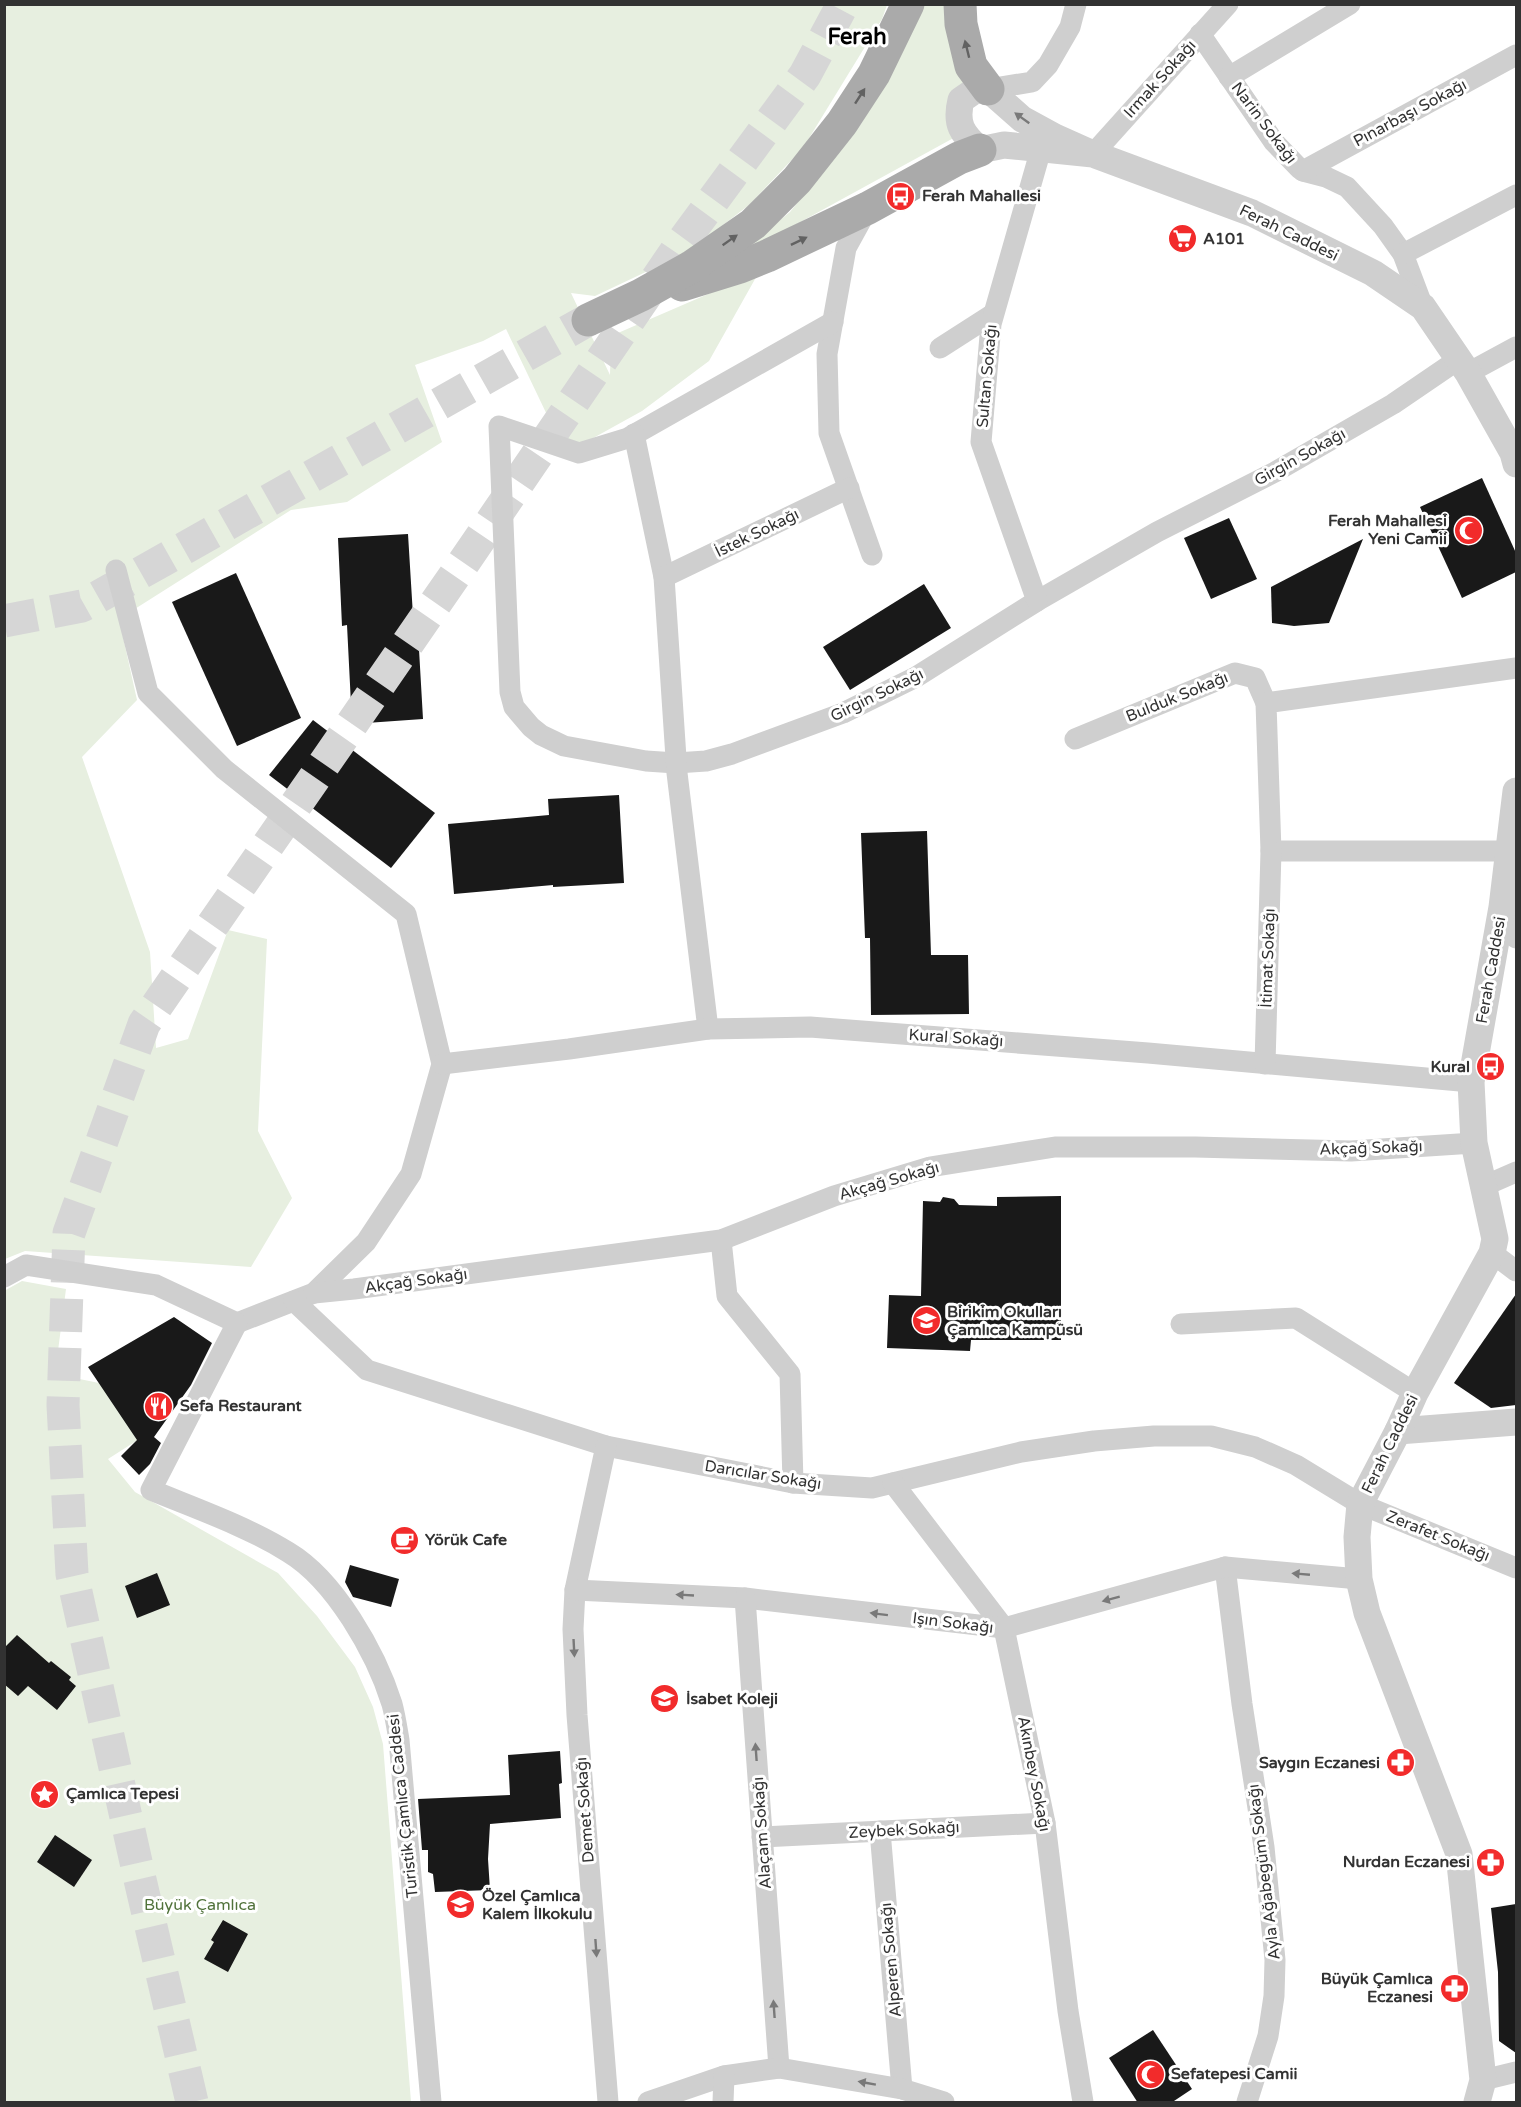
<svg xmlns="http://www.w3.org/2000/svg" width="1521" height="2107" viewBox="0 0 1521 2107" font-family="'Varela Round',sans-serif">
	<rect width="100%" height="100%" fill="#fff"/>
	<g fill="#e7efe0">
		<polygon points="5,5 887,5 882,19 803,148 749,205 688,252 595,296 571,293 610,375 611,336 759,272 709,361 642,411 577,447 560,442 506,329 483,341 415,365 442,442 347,502 291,510 119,619 137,700 82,757 150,952 156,1048 188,1039 228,930 267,939 258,1131 292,1198 251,1267 25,1251 5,1259"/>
		<polygon points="924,5 956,5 970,129 731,260 790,212 861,124"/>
		<polygon points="22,1281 66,1289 55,1374 99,1383 144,1436 108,1459 135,1492 278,1573 317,1616 355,1667 373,1707 383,1744 411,2102 5,2102 4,1291"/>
	</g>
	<g fill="#191919">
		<polygon points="1482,478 1516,553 1516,572 1462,598 1420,507"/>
		<polygon points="1229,518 1257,579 1211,599 1184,538"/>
		<polygon points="408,534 414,632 418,632 423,719 352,724 347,625 342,626 338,538"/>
		<polygon points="1363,539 1329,623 1294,626 1272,623 1271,587"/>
		<polygon points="236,573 301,718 237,746 172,602"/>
		<polygon points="924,584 951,628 850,690 823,647"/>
		<polygon points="313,720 435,813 391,868 269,775"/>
		<polygon points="619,795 624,883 553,887 553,885 454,894 448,824 549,815 548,799"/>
		<polygon points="927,831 931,955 968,955 969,1014 871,1015 870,938 865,938 861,833"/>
		<polygon points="1061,1196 1061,1340 971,1340 970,1351 887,1348 889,1295 921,1296 923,1201 940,1202 943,1197 954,1199 959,1205 997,1206 997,1197"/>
		<polygon points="1516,1294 1516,1405 1491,1408 1454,1383"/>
		<polygon points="174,1317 212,1343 191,1385 154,1437 161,1443 150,1464 139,1475 121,1456 137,1440 88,1367"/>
		<polygon points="350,1565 399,1579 391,1607 353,1597 345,1582"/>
		<polygon points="157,1573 170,1605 137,1618 125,1586"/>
		<polygon points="17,1635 49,1663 51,1661 71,1677 69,1680 76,1686 57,1710 28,1686 18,1696 4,1684 4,1648"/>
		<polygon points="560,1751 562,1783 559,1784 561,1818 490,1824 488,1859 490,1890 435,1892 433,1874 428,1872 428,1850 422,1850 418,1799 510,1795 508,1755"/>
		<polygon points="55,1835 92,1860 74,1887 37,1862"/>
		<polygon points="1516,1904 1516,2053 1499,2041 1498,1972 1491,1908"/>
		<polygon points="223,1920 248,1934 228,1972 204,1959 214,1942 211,1940"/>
		<polygon points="1153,2030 1192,2089 1171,2103 1138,2103 1109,2058"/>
	</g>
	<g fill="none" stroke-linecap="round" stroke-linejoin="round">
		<g stroke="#d6d6d6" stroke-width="33" stroke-dasharray="33 16" stroke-linecap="butt">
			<polyline points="4,621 82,606 588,320"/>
			<polyline points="192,2102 138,1871 72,1574 63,1405 69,1233 144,1024 464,562 678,248 805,75 843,4"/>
		</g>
		<g stroke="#cfcfcf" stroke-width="21">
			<polyline points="1200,34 1274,142 1299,168 1303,171 1326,177 1347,187 1383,226 1403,254 1423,307"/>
			<polyline points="1229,77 1350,4"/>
			<polyline points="988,89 1032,82 1048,65 1070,27 1076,4"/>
			<polyline points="1093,154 1228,4"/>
			<polyline points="1303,171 1516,55"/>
			<polyline points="868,208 846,248 827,354 829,433 872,555"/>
			<polyline points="1403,254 1516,195"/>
			<polyline points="833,322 628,438 579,453 499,426 510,692 514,707 531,727 541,735 564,746 646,761 676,763 706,761 732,754 843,713 916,677 1037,601 1157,532 1275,472 1393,404 1459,359"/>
			<polyline points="940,348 993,314"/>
			<polyline points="1468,373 1516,347"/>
			<polyline points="634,434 664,577 677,773 708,1029"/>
			<polyline points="116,570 148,693 224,769 406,914 442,1064 411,1174 366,1242 314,1293 237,1323"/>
			<polyline points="664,577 849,488"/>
			<polyline points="1037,601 981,442 991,324 1041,149"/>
			<polyline points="1075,739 1235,673 1255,678 1266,703"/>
			<polyline points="1508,851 1271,851 1266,703 1516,668"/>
			<polyline points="1502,907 1516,938"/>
			<polyline points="442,1064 569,1049 708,1029 810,1027 1148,1053 1471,1082"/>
			<polyline points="1265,1064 1271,851"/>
			<polyline points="1484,1186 1516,1172"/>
			<polyline points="721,1240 727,1296 790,1374 793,1483"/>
			<polyline points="1492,1253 1516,1271"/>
			<path d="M4,1277l22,-12 130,20 81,38 -86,167c46,19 95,36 137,62 47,28 88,101 104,152 3,11 5,24 7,36l32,362"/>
			<polyline points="314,1293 354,1289 721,1240 834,1196 930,1167 1055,1147 1195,1147 1351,1151 1474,1143"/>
			<polyline points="294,1301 367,1370 606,1446 793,1483 872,1488 1021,1452 1094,1441 1154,1436 1211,1436 1255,1447 1296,1465 1360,1504 1516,1568"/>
			<polyline points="1181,1324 1296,1318 1415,1393"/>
			<polyline points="606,1446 575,1590 573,1629 577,1715 608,2102"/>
			<polyline points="893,1483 1004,1628 1045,1823 1068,2011 1083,2102"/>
			<polyline points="1225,1567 1242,1704 1264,1847 1275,1960 1274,1996 1268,2036 1247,2102"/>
			<polyline points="575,1590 745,1598 1004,1628 1225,1567 1359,1579"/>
			<polyline points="745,1598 779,2068"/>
			<polyline points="880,1831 902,2089"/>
			<polyline points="762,1837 1045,1823"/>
			<polyline points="1483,2080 1516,2072"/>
			<polyline points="648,2102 724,2076 779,2068 902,2089 944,2102"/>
			<polyline points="723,2102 724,2076"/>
		</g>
		<g stroke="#cfcfcf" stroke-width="27">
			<path d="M1093,154l-89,-9 -24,5c-18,-16 -25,-26 -19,-50l13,-9 14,-2 34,30 33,18 38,17 159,59 121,60 50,34 45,66 45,80 3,11"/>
			<polyline points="1398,1431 1516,1422"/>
			<polyline points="1477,2102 1483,2080 1459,1854 1367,1613 1359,1579 1357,1537 1360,1504 1398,1431 1415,1393 1492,1253 1495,1239 1474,1143 1471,1082 1502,907 1516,791"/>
		</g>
		<g stroke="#aaa" stroke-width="33">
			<polyline points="960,4 961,24 971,66 988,89"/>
			<polyline points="682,285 740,267 767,256 868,208 959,158 980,150"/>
			<polyline points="588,320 641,295 691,267 753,224 797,180 842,123 874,74 908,4"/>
		</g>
	</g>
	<defs><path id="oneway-solid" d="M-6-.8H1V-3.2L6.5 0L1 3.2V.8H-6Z" transform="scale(1.5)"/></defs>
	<g fill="#626262">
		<use href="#oneway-solid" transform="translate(967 49) rotate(-104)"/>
		<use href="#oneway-solid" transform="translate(860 96) rotate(-57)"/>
		<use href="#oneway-solid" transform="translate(730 240) rotate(-35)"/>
		<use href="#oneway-solid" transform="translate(799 241) rotate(-26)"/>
	</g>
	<g fill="#797979">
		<use href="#oneway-solid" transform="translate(1022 118) rotate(-144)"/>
		<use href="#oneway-solid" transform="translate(1301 1574) rotate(-175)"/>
		<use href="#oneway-solid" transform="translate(685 1595) rotate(-177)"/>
		<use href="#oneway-solid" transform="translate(1111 1599) rotate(165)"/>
		<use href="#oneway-solid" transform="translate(879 1614) rotate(-173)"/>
		<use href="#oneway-solid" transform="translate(574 1648) rotate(87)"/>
		<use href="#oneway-solid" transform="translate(756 1752) rotate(-94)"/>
		<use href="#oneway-solid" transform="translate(596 1948) rotate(86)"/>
		<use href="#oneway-solid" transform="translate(774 2009) rotate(-94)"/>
		<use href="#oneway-solid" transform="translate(867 2083) rotate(-170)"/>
	</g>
	<defs>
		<symbol id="bus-disc" viewBox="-11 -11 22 22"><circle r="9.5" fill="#f22b2b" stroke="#fff"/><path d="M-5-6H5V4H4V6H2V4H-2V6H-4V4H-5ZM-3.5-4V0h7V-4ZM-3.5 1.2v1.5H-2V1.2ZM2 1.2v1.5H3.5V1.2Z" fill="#fff"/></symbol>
		<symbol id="supermarket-disc" viewBox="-11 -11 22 22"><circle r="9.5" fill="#f22b2b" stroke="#fff"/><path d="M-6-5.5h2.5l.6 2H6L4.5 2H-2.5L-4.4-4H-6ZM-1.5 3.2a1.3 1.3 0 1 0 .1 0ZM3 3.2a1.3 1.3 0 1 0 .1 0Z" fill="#fff"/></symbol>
		<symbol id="mosque-disc" viewBox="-11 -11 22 22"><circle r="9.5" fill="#f22b2b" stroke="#fff"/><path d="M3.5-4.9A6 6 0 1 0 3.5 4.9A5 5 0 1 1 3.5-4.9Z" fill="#fff"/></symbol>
		<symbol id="school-disc" viewBox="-11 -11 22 22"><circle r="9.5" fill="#f22b2b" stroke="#fff"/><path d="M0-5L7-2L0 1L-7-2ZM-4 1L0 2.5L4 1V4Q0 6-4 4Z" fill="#fff"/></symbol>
		<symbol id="restaurant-disc" viewBox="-11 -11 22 22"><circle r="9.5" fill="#f22b2b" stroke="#fff"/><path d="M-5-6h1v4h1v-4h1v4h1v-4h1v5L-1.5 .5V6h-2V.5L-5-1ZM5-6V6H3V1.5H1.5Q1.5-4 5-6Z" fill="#fff"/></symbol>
		<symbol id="cafe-disc" viewBox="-11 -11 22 22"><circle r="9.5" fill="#f22b2b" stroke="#fff"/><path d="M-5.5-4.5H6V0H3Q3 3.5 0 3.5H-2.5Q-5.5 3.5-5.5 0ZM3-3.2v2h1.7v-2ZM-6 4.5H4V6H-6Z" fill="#fff"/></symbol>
		<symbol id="pharmacy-disc" viewBox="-11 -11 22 22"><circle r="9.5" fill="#f22b2b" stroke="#fff"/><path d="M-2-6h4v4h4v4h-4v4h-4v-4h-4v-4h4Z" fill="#fff"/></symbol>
		<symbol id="sight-disc" viewBox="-11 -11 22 22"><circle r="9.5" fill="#f22b2b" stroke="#fff"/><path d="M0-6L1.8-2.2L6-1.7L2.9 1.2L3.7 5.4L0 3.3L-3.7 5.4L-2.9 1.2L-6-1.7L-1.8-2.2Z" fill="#fff"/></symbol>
	</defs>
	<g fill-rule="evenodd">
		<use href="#bus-disc" x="884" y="180" width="33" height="33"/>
		<use href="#supermarket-disc" x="1166" y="222" width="33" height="33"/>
		<use href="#mosque-disc" x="1452" y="514" width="33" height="33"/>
		<use href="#bus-disc" x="1474" y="1050" width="33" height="33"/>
		<use href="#school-disc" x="910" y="1304" width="33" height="33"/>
		<use href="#restaurant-disc" x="142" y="1390" width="33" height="33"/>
		<use href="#cafe-disc" x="388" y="1524" width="33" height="33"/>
		<use href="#school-disc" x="648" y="1682" width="33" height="33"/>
		<use href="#pharmacy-disc" x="1384" y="1746" width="33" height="33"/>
		<use href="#sight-disc" x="28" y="1778" width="33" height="33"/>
		<use href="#pharmacy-disc" x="1474" y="1846" width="33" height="33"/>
		<use href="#school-disc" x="444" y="1888" width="33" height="33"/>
		<use href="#pharmacy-disc" x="1438" y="1972" width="33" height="33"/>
		<use href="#mosque-disc" x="1134" y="2058" width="33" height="33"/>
	</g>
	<g text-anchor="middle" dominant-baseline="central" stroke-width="6" stroke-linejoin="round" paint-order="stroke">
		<g font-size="16" fill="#323232" stroke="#fff">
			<text transform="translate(1160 79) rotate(-48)">Irmak Sokağı</text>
			<text transform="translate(1410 113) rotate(-28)">Pınarbaşı Sokağı</text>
			<text transform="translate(1264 123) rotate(53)">Narin Sokağı</text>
			<text transform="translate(1289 233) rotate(26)">Ferah Caddesi</text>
			<text transform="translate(987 376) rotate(-85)">Sultan Sokağı</text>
			<text transform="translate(1300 457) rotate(-29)">Girgin Sokağı</text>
			<text transform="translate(757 533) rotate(-26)">İstek Sokağı</text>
			<text transform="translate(877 695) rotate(-26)">Girgin Sokağı</text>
			<text transform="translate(1177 697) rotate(-22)">Bulduk Sokağı</text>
			<text transform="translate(1268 958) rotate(-88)">İtimat Sokağı</text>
			<text transform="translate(1491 970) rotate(-80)">Ferah Caddesi</text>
			<text transform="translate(956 1038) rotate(4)">Kural Sokağı</text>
			<text transform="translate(1371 1148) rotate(-2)">Akçağ Sokağı</text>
			<text transform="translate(889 1181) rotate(-16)">Akçağ Sokağı</text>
			<text transform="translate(416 1281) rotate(-8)">Akçağ Sokağı</text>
			<text transform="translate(1390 1444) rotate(-64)">Ferah Caddesi</text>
			<text transform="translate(763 1475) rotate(9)">Darıcılar Sokağı</text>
			<text transform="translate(1438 1536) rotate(22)">Zerafet Sokağı</text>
			<text transform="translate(953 1623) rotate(7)">Işın Sokağı</text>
			<text transform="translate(1034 1774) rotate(79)">Akınbey Sokağı</text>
			<text transform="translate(403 1806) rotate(-96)">Turistik Çamlıca Caddesi</text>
			<text transform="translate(585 1810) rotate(-94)">Demet Sokağı</text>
			<text transform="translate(904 1830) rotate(-3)">Zeybek Sokağı</text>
			<text transform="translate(762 1833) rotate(-94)">Alaçam Sokağı</text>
			<text transform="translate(1264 1872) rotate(-97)">Ayla Ağabegüm Sokağı</text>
			<text transform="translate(891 1960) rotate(-95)">Alperen Sokağı</text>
		</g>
		<g font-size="16" font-weight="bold" fill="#323232" stroke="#fff" text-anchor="start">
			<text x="922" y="196">Ferah Mahallesi</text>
			<text x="1203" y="239">A101</text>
			<text x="1447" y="521" text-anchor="end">Ferah Mahallesi<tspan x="1447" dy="18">Yeni Camii</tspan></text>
			<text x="1470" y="1067" text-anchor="end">Kural</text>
			<text x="947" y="1312">Birikim Okulları<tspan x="947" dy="18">Çamlıca Kampüsü</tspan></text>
			<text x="180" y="1406">Sefa Restaurant</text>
			<text x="425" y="1540">Yörük Cafe</text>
			<text x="686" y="1699">İsabet Koleji</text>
			<text x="1380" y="1763" text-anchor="end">Saygın Eczanesi</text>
			<text x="66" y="1794">Çamlıca Tepesi</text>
			<text x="1470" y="1862" text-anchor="end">Nurdan Eczanesi</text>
			<text x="482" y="1896">Özel Çamlıca<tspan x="482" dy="18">Kalem İlkokulu</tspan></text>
			<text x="1433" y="1979" text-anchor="end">Büyük Çamlıca<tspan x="1433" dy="18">Eczanesi</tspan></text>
			<text x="1171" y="2074">Sefatepesi Camii</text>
		</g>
		<g font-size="16" fill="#51723b" stroke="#fff">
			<text x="200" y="1905">Büyük Çamlıca</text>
		</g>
		<g font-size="22" font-weight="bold" fill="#000" stroke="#fff">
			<text x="857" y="37">Ferah</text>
		</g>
	</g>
	<rect width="1521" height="2107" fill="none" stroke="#323232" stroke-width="12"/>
</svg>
